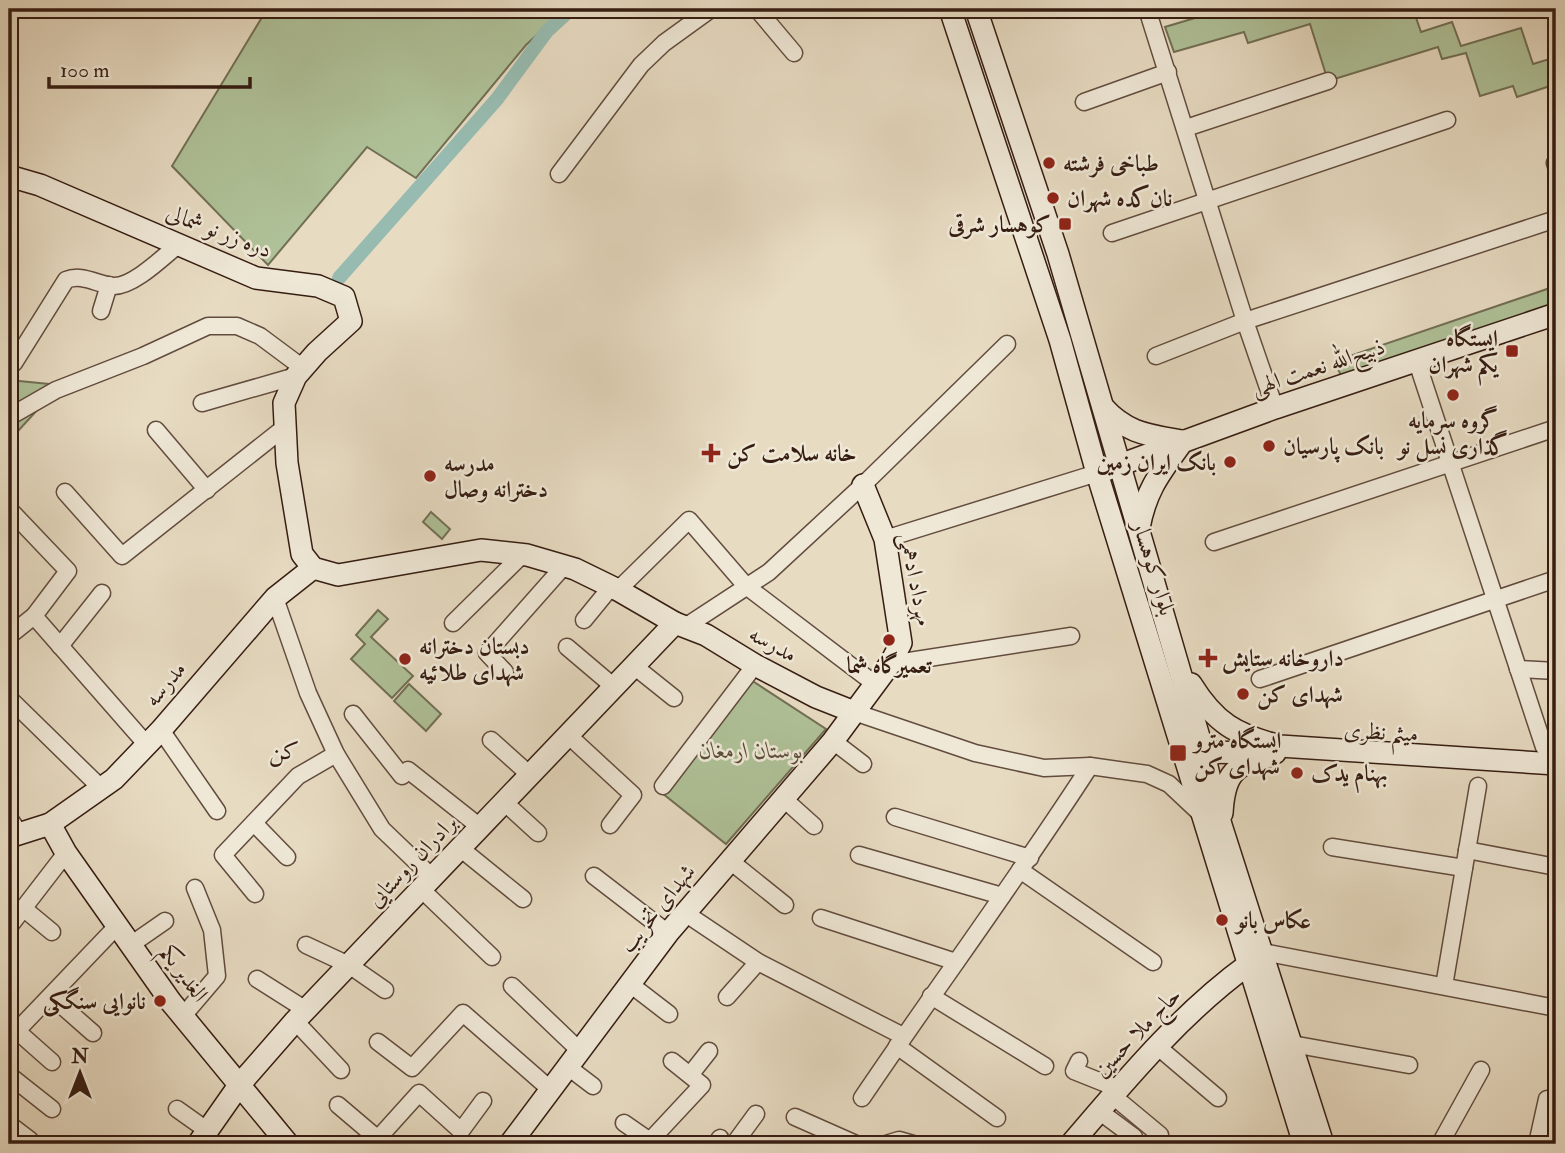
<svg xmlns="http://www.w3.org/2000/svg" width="1565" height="1153" viewBox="0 0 1565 1153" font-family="'IM FELL Double Pica',Amiri,serif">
	<rect width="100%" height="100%" fill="#e7dbc2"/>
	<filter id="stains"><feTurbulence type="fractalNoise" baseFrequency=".00286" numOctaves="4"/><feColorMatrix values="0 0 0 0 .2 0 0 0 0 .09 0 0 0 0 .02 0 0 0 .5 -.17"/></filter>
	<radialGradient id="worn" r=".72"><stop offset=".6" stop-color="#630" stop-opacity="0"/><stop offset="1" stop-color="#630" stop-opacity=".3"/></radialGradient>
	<g fill="#afc198" stroke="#726f55" stroke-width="2">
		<polygon points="267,9 565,9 526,45 416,178 367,147 268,265 172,166"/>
		<polygon points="1225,9 1276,9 1279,15 1298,9 1346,9 1348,13 1361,9 1413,9 1421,32 1452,22 1461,46 1521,28 1533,64 1556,57 1556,84 1517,97 1513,86 1480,96 1466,53 1442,59 1438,47 1328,81 1310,24 1248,43 1244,32 1174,52 1165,27"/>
		<polygon points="1556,286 1556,303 1341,376 1335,361"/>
		<polygon points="9,380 60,385 9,441"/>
		<polygon points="431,512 450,529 442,539 423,522"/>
		<polygon points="378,610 388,619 371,637 413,676 392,698 351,659 365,644 356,635"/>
		<polygon points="751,680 826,729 726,844 662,793"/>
		<polygon points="409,684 441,714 426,731 394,701"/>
	</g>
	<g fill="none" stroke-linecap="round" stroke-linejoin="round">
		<polyline stroke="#97bbb0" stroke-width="14" points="339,278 497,99 547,31 571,9"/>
		<defs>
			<g id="street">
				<polyline points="757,9 794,53"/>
				<polyline points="1147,9 1245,321 1275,408"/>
				<polyline points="1084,102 1168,72"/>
				<polyline points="1186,128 1328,81"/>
				<polyline points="1555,163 1556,166"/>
				<polyline points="559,174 641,65 664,43 711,9"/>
				<polyline points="1112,233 1447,120"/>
				<polyline points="101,311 109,285"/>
				<polyline points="1156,356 1245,321 1556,219"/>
				<polyline points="1417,362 1544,747"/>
				<path d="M9,364l5,-1 52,-83c17,-7 31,5 48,6 20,0 49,-29 64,-41"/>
				<polyline points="202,403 296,376"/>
				<polyline points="9,417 56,390 143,356 208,326 237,326 260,336 303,368"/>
				<polyline points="156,430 207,490"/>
				<polyline points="65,492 122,556 285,427"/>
				<polyline points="9,509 68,571 34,616 9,636"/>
				<polyline points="885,539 1097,473"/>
				<polyline points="1214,542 1556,428"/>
				<polyline points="618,590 689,520 746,586 875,684"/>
				<polyline points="275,598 308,693 336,754 382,829 432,877"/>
				<polyline points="34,616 147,745"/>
				<polyline points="584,620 611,587"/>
				<polyline points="453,623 522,555"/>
				<polyline points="685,627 769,572 863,485 1007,344"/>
				<polyline points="60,646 102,593"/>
				<polyline points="567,647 613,686"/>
				<polyline points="890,664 1071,636"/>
				<polyline points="634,666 674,698"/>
				<polyline points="1518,669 1556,671"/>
				<polyline points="505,672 487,653 564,566"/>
				<polyline points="1260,679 1556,579"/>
				<polyline points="13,702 101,788"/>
				<polyline points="854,712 975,753 1044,768 1090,766 1147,774 1169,784 1202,815"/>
				<polyline points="353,714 402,776 408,770 480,827"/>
				<polyline points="161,730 217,811"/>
				<polyline points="568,735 633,795 610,825"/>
				<polyline points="491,740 530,775"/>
				<polyline points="833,741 863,764"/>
				<polyline points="663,786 755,665"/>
				<polyline points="784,799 814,826"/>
				<polyline points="504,802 538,833"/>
				<polyline points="895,817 1030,858"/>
				<polyline points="9,818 20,834"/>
				<polyline points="254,823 287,857"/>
				<polyline points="1332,847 1464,868"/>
				<polyline points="460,848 523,899"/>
				<polyline points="1467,850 1556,867"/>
				<polyline points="859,855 1002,896"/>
				<polyline points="729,860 785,905"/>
				<polyline points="1020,870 1153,962"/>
				<polyline points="594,876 668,933"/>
				<polyline points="421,889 492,957"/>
				<polyline points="255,894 223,855 298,776 336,754"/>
				<polyline points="23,908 52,932"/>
				<polyline points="685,913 758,962 903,1036"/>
				<polyline points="821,918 956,962"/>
				<polyline points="9,927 66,853"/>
				<polyline points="306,945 349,965 385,990"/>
				<polyline points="129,946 165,921"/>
				<polyline points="1263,952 1556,1008"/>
				<polyline points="257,979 306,1010"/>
				<polyline points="630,984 669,1014"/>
				<polyline points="512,986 580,1051"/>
				<polyline points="1444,986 1478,786"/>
				<polyline points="51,996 93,1033"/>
				<polyline points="931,996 1045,1066"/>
				<polyline points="727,997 758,962"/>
				<polyline points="183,1016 217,976 212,930 195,888"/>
				<polyline points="295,1021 341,1070"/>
				<polyline points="17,1031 52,1062"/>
				<polyline points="9,1039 118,925"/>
				<polyline points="378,1042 412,1068 463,1013 551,1090"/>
				<polyline points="1292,1044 1409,1065"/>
				<polyline points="897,1046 997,1118"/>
				<polyline points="1158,1047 1218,1098"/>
				<polyline points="1079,1061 1074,1071 1119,1089"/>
				<polyline points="568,1067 593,1086"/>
				<polyline points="9,1075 52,1109"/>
				<polyline points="690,1075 709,1051"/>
				<polyline points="1113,1096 1160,1135"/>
				<path d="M862,1098c75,-111 155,-219 228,-332"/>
				<polyline points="338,1105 378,1139"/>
				<polyline points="177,1109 208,1131"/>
				<polyline points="1099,1111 1134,1137 1128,1144"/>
				<polyline points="795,1117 856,1144"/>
				<polyline points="624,1123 650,1141"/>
				<polyline points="9,1124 30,1140"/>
				<polyline points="373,1144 419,1093 461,1131 483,1101"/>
				<polyline points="647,1144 702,1085 672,1061"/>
				<polyline points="716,1144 720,1138"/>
				<polyline points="734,1144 756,1114"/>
				<polyline points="886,1144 899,1140 913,1144"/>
				<polyline points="1440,1144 1481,1070"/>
				<polyline points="1537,1144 1547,1099 1556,1100"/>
			</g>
			<g id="secondary">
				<polyline points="950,9 1060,340 1097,473 1304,1144"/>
				<polyline points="976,9 1058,254 1204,754 1221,825 1323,1144"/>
				<polyline points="9,176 40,185 256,278 318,286 344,297 351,321 317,352 296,376 284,403 287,463 302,554 313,568 338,575 481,550 527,555 575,569 618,590 675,623 706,635 755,665 816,697 854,712"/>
				<path d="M1103,407c23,26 45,28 78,34"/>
				<polyline points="1106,470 1275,408 1556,314"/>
				<path d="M1139,528c7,-39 22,-56 44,-87"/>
				<path d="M1191,684c24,39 45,51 89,62l276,18"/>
				<polyline points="1192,752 1275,753"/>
				<path d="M1222,813c2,-33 9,-49 44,-56"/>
				<polyline points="50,824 66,853 171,1002 288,1144"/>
				<polyline points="9,837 50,824 114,779 161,730 275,598 313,568"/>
				<polyline points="198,1144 240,1084 295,1021 675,623"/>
				<polyline points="510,1144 668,933 833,741 890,664 901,643 885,539 863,485"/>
				<path d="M1071,1144c54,-63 110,-131 178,-180"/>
			</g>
		</defs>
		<use href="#street" stroke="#624c3e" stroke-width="19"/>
		<use href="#secondary" stroke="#361d12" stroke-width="24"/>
		<use href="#street" stroke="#efe8d7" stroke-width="16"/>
		<use href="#secondary" stroke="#efe8d7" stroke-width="21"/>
	</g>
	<g fill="#8f2418" stroke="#efe8d7" stroke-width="2.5">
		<circle cx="1049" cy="163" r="7"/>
		<circle cx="1053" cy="198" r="7"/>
		<rect x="1058" y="217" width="14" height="14" rx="3.5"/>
		<rect x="1505" y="344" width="14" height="14" rx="3.5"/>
		<circle cx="1453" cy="395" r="7"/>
		<circle cx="1269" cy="446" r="7"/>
		<path d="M707.5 442.5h7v7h7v7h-7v7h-7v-7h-7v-7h7z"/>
		<circle cx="1230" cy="462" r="7"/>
		<circle cx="430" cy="476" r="7"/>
		<circle cx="889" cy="640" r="7"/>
		<path d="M1204.5 647.5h7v7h7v7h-7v7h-7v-7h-7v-7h7z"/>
		<circle cx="405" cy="659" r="7"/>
		<circle cx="1243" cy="694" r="7"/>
		<rect x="1169" y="744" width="18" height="18" rx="3.5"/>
		<circle cx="1297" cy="773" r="7"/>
		<circle cx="1222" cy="920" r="7"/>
		<circle cx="160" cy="1001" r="7"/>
	</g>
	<g text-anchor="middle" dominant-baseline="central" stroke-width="5" stroke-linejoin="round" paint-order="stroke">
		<g font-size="23" font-weight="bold" fill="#361d12" stroke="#efe8d7" text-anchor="start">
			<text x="1063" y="163">طباخی فرشته</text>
			<text x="1067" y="198">نان‌کده شهران</text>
			<text x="1051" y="224" text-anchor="end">کوهسار شرقی</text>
			<text x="1498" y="338" text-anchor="end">ایستگاه<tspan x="1498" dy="26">یکم شهران</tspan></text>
			<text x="1453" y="420" text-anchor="middle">گروه سرمایه<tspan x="1453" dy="26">گذاری نسل نو</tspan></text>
			<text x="1283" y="446">بانک پارسیان</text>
			<text x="727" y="453">خانه سلامت کن</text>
			<text x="1216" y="462" text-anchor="end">بانک ایران زمین</text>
			<text x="444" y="463">مدرسه<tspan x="444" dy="26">دخترانه وصال</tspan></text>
			<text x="419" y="646">دبستان دخترانه<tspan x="419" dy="26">شهدای طلائیه</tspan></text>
			<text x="1222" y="658">داروخانه ستایش</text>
			<text x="889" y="665" text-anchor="middle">تعمیرگاه شما</text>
			<text x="1257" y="694">شهدای کن</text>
			<text x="1194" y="740">ایستگاه مترو<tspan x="1194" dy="26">شهدای کن</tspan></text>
			<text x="1311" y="773">بهنام یدک</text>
			<text x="1236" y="920">عکاس بانو</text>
			<text x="146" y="1001" text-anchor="end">نانوایی سنگکی</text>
		</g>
		<g font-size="23" fill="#361d12" stroke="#efe8d7">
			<text transform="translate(219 231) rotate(21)">دره زر نو شمالی</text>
			<text transform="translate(1318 367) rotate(-18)">ذبیح‌الله نعمت الهی</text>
			<text transform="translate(1154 568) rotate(73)">بلوار کوهسار</text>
			<text transform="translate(916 579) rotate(79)">مهرداد ادهمی</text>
			<text transform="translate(773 644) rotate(29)">مدرسه</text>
			<text transform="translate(165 684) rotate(-50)">مدرسه</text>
			<text transform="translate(1381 732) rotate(3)">میثم نظری</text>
			<text transform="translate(412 861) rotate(-46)">برادران روستایی</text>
			<text transform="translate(657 908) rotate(-51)">شهدای تخریب</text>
			<text transform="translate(184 973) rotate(54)">الغدیر یکم</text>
			<text transform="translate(1137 1032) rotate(-46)">حاج ملا حسین</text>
		</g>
		<g font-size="23" font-style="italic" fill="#5a4e3a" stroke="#efe8d7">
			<text x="751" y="750">بوستان ارمغان</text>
		</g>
		<g font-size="24" fill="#361d12" stroke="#efe8d7">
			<text x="284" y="751">کن</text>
		</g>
	</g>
	<rect width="1565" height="1153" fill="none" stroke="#e7dbc2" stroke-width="35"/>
	<rect x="10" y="10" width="1544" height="1132" fill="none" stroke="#361d12" stroke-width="3.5"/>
	<rect x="18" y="18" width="1530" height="1118" fill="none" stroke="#361d12" stroke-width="2"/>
	<g transform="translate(80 1073)" stroke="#efe8d7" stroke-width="5" paint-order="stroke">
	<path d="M0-5L12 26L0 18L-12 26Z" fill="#361d12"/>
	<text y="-10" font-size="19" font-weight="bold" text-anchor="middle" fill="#361d12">N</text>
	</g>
	<path d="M49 77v10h201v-10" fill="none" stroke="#361d12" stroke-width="3.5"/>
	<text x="60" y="77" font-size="21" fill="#361d12" stroke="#efe8d7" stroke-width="5" paint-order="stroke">100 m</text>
	<rect width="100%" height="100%" filter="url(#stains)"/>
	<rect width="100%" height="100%" fill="url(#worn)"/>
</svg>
